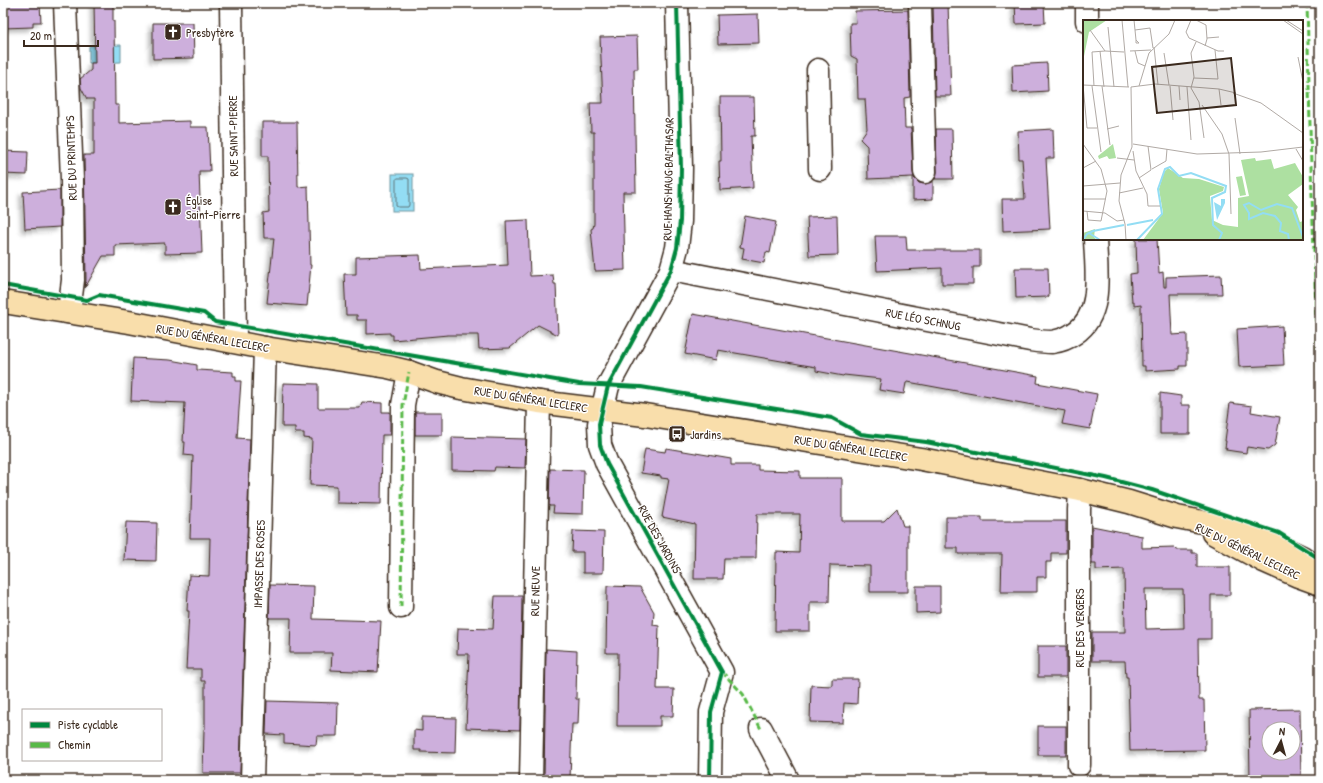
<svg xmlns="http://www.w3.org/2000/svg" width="1323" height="783" viewBox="0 0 1323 783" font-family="'Patrick Hand',sans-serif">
	<defs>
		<filter id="shadow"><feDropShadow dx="-3.5" dy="3.5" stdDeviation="2" flood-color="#0004"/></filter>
	</defs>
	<rect width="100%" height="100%" fill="#fff"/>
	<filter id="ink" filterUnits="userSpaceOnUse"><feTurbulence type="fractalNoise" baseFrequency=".025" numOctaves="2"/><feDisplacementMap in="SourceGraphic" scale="8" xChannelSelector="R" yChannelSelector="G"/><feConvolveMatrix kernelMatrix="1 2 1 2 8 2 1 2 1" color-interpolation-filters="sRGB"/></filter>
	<g filter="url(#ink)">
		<g fill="#93ddf4" stroke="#70959e">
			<polygon points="121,45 121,62 89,63 89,46"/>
			<rect x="392" y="174" width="21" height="37"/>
		</g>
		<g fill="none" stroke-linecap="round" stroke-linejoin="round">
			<polygon stroke="#5e7274" stroke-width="1" points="398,178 407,178 409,179 409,205 408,207 398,207 396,206 396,180"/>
		</g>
		<g fill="#cdafdc" stroke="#3b2a1e" fill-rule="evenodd" filter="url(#shadow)">
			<polygon points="3,3 40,3 41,22 33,22 33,27 3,28"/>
			<polygon points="94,3 113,3 113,21 114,21 115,105 119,105 119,123 190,121 190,127 208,127 210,171 199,171 202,253 165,254 165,243 115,245 115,256 103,256 85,288 86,280 84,155 94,155 94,99 87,99 81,88 80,79 91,70 91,63 95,63"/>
			<polygon points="933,3 948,3 951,96 935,96"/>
			<polygon points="1015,3 1044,3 1045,23 1016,24"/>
			<polygon points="908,10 910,97 904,98 905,128 911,128 913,172 914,178 919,183 925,184 933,181 933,199 913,200 913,177 868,179 867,146 860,139 867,129 865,99 858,99 857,59 851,56 850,23 856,23 855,11"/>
			<polygon points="758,14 759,43 718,44 717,15"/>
			<polygon points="153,23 193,23 194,58 153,59"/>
			<polygon points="637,36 638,69 634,69 636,192 623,192 625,270 595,271 591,229 593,228 594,224 594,132 591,132 590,103 603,103 600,37"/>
			<polygon points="1047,63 1048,91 1013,93 1012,65"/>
			<polygon points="720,97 754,97 755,136 751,136 753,188 720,190 719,161 721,161"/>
			<polygon points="262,122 297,122 298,187 308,186 310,265 311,265 307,306 267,303 274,238 264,238 263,213 269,212 268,156 262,156"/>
			<polygon points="936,129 952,129 953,179 935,179 937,172"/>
			<polygon points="1053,129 1054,158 1046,158 1050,229 1003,231 1002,199 1025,199 1022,159 1019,159 1018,131"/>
			<polygon points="3,151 28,152 27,175 3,174"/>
			<polygon points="60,190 60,227 25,229 23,192"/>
			<polygon points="745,216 776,222 770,253 766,252 764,263 742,259 744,248 740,247"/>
			<polygon points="837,216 838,255 809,256 807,217"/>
			<polygon points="528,220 530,276 553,275 554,284 556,284 558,335 538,325 510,348 479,349 478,335 448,335 393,340 393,335 390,335 390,333 367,334 367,320 357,320 357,315 346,315 344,274 356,274 356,257 420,255 421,269 508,265 506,221"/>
			<polygon points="875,236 906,236 907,250 980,250 980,267 973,267 973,284 942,284 942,268 877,271"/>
			<polygon points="1136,239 1157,239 1159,273 1163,272 1164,287 1166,287 1166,277 1221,275 1222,294 1170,294 1172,335 1187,334 1187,366 1180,366 1180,369 1145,371 1145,366 1142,366 1141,305 1134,306 1134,301 1132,301 1131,289 1130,274 1137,273"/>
			<polygon points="1015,268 1048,268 1049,297 1016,298"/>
			<polygon points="693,314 1038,376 1037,383 1097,394 1090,429 1062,424 1065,411 908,382 906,383 904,394 879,390 881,379 844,375 843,376 816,371 816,367 718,350 716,360 685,354"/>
			<polygon points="1282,326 1284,365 1239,367 1237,329"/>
			<polygon points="133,358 170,360 197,365 197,370 233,372 233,376 236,376 236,381 241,381 237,438 250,439 240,773 203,773 204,729 205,729 205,681 201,681 201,669 186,669 189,611 187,611 189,575 209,576 210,538 190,538 193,456 184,455 185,442 183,442 185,403 131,401"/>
			<polygon points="283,383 318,384 318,408 360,408 362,402 382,403 382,412 390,412 390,435 382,435 381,504 337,503 337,486 310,485 312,439 304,438 304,433 295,433 295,427 282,427"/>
			<polygon points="1160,393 1181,396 1181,405 1190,405 1190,434 1160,434"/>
			<polygon points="1230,403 1252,406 1251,412 1280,417 1275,445 1268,450 1247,447 1246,453 1226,450 1227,448 1225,448 1226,441 1225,441"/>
			<rect x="415" y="412" width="27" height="23"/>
			<polygon points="452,437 526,439 525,468 495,467 494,471 452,470"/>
			<polygon points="666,448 731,459 731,465 758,465 758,470 800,471 800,478 842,478 842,521 884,521 897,508 903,526 908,526 908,592 870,592 870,566 830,565 829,602 810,602 810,631 775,631 776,552 799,553 800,514 757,514 756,558 724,558 723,579 694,579 695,524 662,517 669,479 661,478 661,476 641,473 645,449 665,452"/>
			<polygon points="550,469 584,470 583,514 553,513 554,506 549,506"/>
			<polygon points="946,517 982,517 982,521 1066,521 1066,553 1051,553 1051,562 1046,562 1046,577 1037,577 1037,592 1001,592 1002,554 958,554 958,548 946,548"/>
			<polygon points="126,522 157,523 156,561 124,560"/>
			<path d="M1092,526l50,10v12l32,-1 3,3h15v3h5v14h33v28h-19v44h-13l1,61h5l1,50 -75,1 -2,-74h-2l-1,-16h-33v-29h33l-1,-63 -28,1v-6h-4zM1145,589h38l1,39 -38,1z"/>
			<polygon points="573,531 604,532 603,573 583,573 583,552 572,552"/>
			<polygon points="270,585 314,586 313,619 381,621 378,672 331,670 332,653 290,653 291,618 269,618"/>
			<polygon points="607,586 640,587 654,612 653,625 659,626 657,689 674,689 673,716 660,716 660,726 617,726 618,653 606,653"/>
			<polygon points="916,586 940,586 940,612 916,613"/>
			<polygon points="495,596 522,596 520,730 466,728 469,654 457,654 458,628 493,629"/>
			<rect x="1038" y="646" width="28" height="31"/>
			<polygon points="546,649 577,651 576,699 579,699 578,724 572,724 570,779 555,778 553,780 544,780"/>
			<polygon points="832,679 858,679 857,704 844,703 843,723 810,722 811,685 832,686"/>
			<polygon points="267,701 338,703 337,736 317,736 316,745 284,743 284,735 266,734"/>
			<path d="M1300,709l1,71h-51l-1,-70zM1269,729h24v24h-24z"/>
			<polygon points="422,717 456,718 455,753 421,752 421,750 414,750 414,730 422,731"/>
			<rect x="1038" y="726" width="28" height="29"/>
		</g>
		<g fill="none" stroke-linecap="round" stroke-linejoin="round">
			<defs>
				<g id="minor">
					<polyline points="65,3 72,180 73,280 69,312"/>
					<polyline points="231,3 235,341"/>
					<polyline points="677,3 681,168 680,221 677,248 671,270 608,386 599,424 600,445 607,464 722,672 711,712 710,780"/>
					<polyline points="920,3 925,172"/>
					<polyline points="1087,3 1087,21"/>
					<polyline points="818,70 820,169"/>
					<path d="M671,270l359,70c7,1 15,2 22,2 7,-1 16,-4 23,-9 29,-19 21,-63 20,-94"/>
					<polyline points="401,607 403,405 409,372"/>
					<polyline points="761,729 788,780"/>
					<polyline points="1079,765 1079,510 1080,490"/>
					<polyline points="252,780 265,348"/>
					<polyline points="531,780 539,402"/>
				</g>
				<g id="major">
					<polyline points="3,302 129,322 265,348 388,367 409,372 437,382 461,388 539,402 645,415 921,459 1080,490 1129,502 1177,517 1223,526 1253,536 1273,543 1302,557 1320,570"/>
					<polyline points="1213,533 1264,561 1298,576 1320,584"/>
				</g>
			</defs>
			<use href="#minor" stroke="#3b2a1e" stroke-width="25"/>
			<use href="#major" stroke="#3b2a1e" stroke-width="25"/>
			<use href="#minor" stroke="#fff" stroke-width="22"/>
			<use href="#major" stroke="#f9deab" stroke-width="22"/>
			<g stroke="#58b947" stroke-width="3" stroke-dasharray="6 3" stroke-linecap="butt">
				<polyline points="1307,3 1311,166 1320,424"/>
				<polyline points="401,607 403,405 409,372"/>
				<polyline points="722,672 743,694 761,729"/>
			</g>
			<defs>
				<g id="cycleway">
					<polyline points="677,3 681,168 680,221 677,248 671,270 608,386 599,424 600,445 607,464 722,672 711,712 710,780"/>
					<polyline points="3,285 87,300 99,295 204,313 215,322 579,384 641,387 832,418 861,434 926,442 1106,478 1152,490 1279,533 1320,559"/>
				</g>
			</defs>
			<use href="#cycleway" stroke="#fff" stroke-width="6"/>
			<use href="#cycleway" stroke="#00873e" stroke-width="4"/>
		</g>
	</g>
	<defs>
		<symbol id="church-square" viewBox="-11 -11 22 22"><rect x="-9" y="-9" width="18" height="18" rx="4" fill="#3b2a1e" stroke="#fff"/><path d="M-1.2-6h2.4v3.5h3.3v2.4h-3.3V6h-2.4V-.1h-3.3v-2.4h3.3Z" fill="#fff"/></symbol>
		<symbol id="bus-square" viewBox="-11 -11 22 22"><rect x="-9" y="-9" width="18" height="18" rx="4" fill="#3b2a1e" stroke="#fff"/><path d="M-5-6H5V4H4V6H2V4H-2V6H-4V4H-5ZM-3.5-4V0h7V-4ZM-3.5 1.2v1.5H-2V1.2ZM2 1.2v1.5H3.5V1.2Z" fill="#fff"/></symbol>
	</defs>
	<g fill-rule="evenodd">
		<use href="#church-square" x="163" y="22" width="20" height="20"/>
		<use href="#church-square" x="163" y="197" width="20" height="20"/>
		<use href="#bus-square" x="667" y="424" width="20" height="20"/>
	</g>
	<g text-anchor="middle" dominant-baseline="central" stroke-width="3" stroke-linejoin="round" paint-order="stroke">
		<g font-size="12" fill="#3b2a1e" stroke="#fff" text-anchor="start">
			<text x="186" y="32">Presbytère</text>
			<text x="186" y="200">Église<tspan x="186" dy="14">Saint-Pierre</tspan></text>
			<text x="690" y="434">Jardins</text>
		</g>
		<g font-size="12" fill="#3b2a1e" stroke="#fff">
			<text transform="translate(233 136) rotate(-91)">RUE SAINT-PIERRE</text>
			<text transform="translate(71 158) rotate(-92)">RUE DU PRINTEMPS</text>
			<text transform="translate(668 179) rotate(-89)">RUE HANS HAUG BALTHASAR</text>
			<text transform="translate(923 319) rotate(11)">RUE LÉO SCHNUG</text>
			<text transform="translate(213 338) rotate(10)">RUE DU GÉNÉRAL LECLERC</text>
			<text transform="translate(531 399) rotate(9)">RUE DU GÉNÉRAL LECLERC</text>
			<text transform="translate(851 448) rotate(9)">RUE DU GÉNÉRAL LECLERC</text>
			<text transform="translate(660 539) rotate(61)">RUE DES JARDINS</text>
			<text transform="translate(1248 551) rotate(26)">RUE DU GÉNÉRAL LECLERC</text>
			<text transform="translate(259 564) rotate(-88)">IMPASSE DES ROSES</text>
			<text transform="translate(535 591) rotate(-89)">RUE NEUVE</text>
			<text transform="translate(1079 628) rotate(-90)">RUE DES VERGERS</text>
		</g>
	</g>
	<g transform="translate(1083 20)">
		<rect width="220" height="220" fill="#fff"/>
		<path d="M0,0h24l-18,12 -6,29zM30,124l3,14 -7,1 -2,-3 -8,3 -1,-3zM172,138l1,3 15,-2 3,10 21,-6 8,14v7l-15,11 10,12 -2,3 4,12 3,-1v19h-160l20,-27 -4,-24 5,-17 4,-4 15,10 16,1 25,8 -1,4 -13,5 2,24 11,5 15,2v-29l11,-2 -8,-36zM159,156l4,19 -6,1 -4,-19zM12,209l-1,8 3,3h-14v-7z" fill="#ade0a1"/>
		<path d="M138,179h4v4l-8,17 -3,-18 7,4z" fill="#93ddf4"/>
		<path fill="none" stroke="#93ddf4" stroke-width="2" d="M44,205l26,-5M6,213l11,7M0,220l4,-6 6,-3 31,-6M54,220l25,-26 -4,-25 7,-20 5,-2 9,9 12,-3 35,13 -1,6 -13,6 1,27 9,8 -3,7M206,220l-1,-6 -8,-3 1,-8 -6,-7 -12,-3 -14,6v-6l-5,-8 5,-2 12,7 16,-6 15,4 11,29"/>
		<path fill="none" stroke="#b1aaa5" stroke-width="1" d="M39,0l6,67M51,0l2,20 3,3h-3v-3M108,0l-5,12 3,6 29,13h6M113,0l10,5 1,14 -2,7M200,0l20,14M203,0l17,11M25,7l6,60M7,10l15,21 19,1M52,10l15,-2 3,20M124,18l12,-1M113,22l-5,11 3,24 -3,11 8,14 5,36M71,27l4,38M17,31l4,36M47,31l21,-1M52,31l3,12 7,3M81,33l5,32M215,37l5,25M111,58l24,1 -3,-29M0,65l4,43h10M0,65l46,2M9,66l9,66M11,66l-2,-34 13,-1M19,66l8,59M56,66l10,-33 20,-19 6,-14M87,66l3,34M96,66l1,14M104,67l4,53M136,69l2,16M150,73l28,10 42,30M119,85l20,29 7,20M152,98l5,36M24,109l12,-3M0,124l18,25 6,22 -6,30 -13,-1 -1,-9M50,124l64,10 64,-2 42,-5M213,129l7,12M50,131l3,20 11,23 1,12h12M146,134l2,60M34,138l17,2M0,148l13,-7M69,149l14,-8 1,-12M56,158l12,-8 -3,-24M0,166l37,-3M36,173l24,-5M0,179h23M0,191l22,2 12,8 7,-1M43,220l-1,-16 -6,-23 2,-26 11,-28 -1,-60 24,-3 64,5 17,4"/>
		<path fill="#3b2a1e" fill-opacity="0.15" stroke="#3b2a1e" stroke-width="2" d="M148,38l5,47 -79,8 -5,-46z"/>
		<rect width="220" height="220" fill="none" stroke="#3b2a1e" stroke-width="2"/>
	</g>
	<rect width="1323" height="783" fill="none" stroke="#fff" stroke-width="16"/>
	<rect x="8" y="8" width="1307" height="767" fill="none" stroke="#3b2a1e" stroke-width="1.5" filter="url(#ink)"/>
	<rect x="22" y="709" width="140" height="52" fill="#ffffff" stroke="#b1aaa5"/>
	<rect x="30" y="722" width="20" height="6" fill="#00873e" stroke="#b1aaa5"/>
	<text x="58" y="729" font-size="12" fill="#3b2a1e">Piste cyclable</text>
	<rect x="30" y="742" width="20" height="6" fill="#58b947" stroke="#b1aaa5"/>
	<text x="58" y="749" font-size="12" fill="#3b2a1e">Chemin</text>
	<g transform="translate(1281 741) rotate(6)"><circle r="19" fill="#ffffff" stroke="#b1aaa5"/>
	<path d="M0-3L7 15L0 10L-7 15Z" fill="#3b2a1e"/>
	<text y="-6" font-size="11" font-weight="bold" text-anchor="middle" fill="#3b2a1e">N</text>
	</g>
	<path d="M24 40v6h74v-6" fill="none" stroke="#3b2a1e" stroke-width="2"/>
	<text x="30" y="40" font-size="12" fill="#3b2a1e" stroke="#ffffff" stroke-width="3" paint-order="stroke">20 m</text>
</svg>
